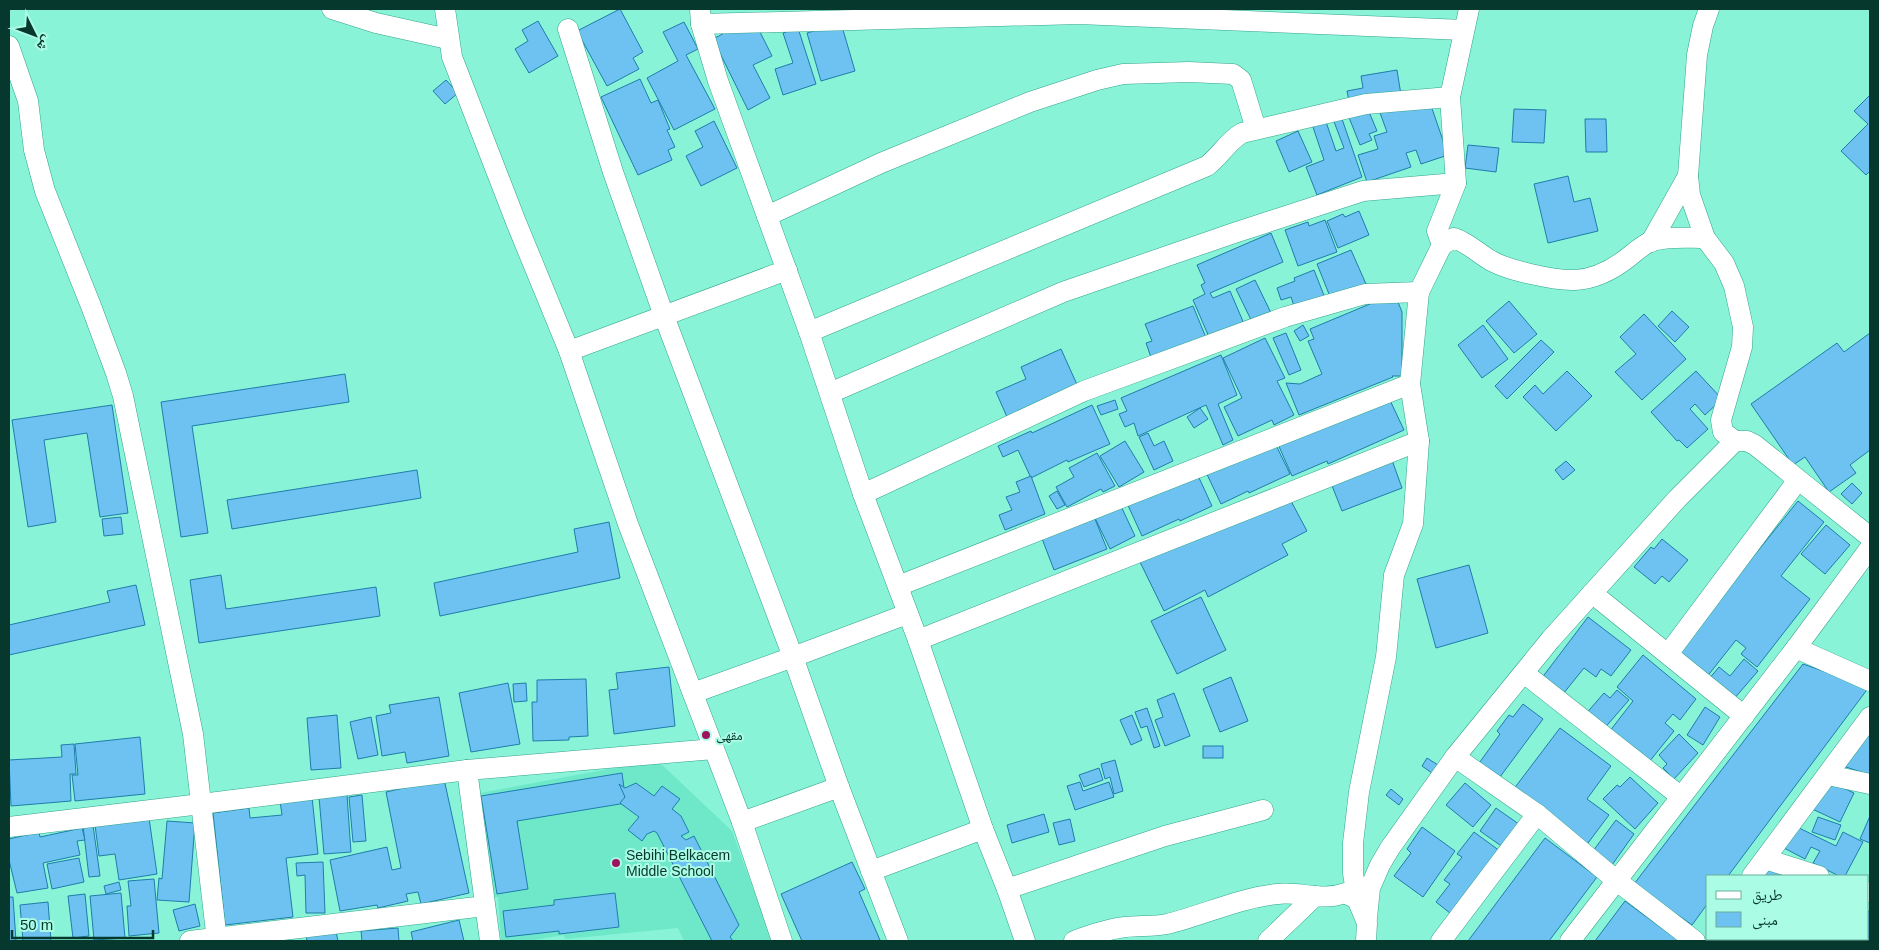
<svg xmlns="http://www.w3.org/2000/svg" width="1879" height="950" viewBox="0 0 1879 950" font-family="Helvetica,'Noto Naskh Arabic',sans-serif">
	<rect width="100%" height="100%" fill="#88f3d7"/>
	<polygon fill="#6fe8ca" points="657,760 732,831 772,941 684,941 678,928 566,939 563,935 529,941 501,941 498,897 493,897 480,793"/>
	<g fill="#6dc2f2" stroke="#1f7daa">
		<polygon points="620,9 643,52 633,58 639,69 607,86 577,31"/>
		<polygon points="753,18 772,56 753,65 770,98 748,110 713,39"/>
		<polygon points="538,21 558,56 529,73 515,49 528,41 522,30"/>
		<polygon points="684,22 698,49 686,55 715,109 674,130 647,78 678,61 663,32"/>
		<polygon points="841,23 855,71 821,81 807,33"/>
		<polygon points="798,28 816,84 783,95 775,69 793,63 783,33"/>
		<polygon points="1397,70 1401,95 1350,106 1347,91 1363,88 1361,76"/>
		<polygon points="640,79 651,103 658,100 670,129 667,130 675,147 668,150 672,160 638,175 601,97"/>
		<polygon points="446,80 458,93 445,104 433,91"/>
		<polygon points="1427,94 1448,155 1421,164 1416,150 1406,153 1411,167 1367,182 1358,155 1378,149 1374,136 1387,132 1379,110"/>
		<polygon points="1870,95 1870,171 1866,175 1841,151 1868,124 1854,111"/>
		<polygon points="1367,107 1377,131 1369,134 1372,140 1360,145 1348,115"/>
		<polygon points="1514,109 1546,110 1544,143 1512,142"/>
		<polygon points="1324,116 1336,151 1344,148 1333,119 1341,116 1362,177 1317,195 1306,167 1324,160 1311,121"/>
		<polygon points="1585,119 1606,119 1607,152 1586,152"/>
		<polygon points="714,121 737,168 701,186 686,156 703,147 695,131"/>
		<polygon points="1298,131 1312,162 1289,172 1276,141"/>
		<polygon points="1468,145 1499,148 1496,172 1465,168"/>
		<polygon points="1568,176 1574,202 1590,198 1598,231 1548,243 1534,184"/>
		<polygon points="1359,211 1369,235 1338,248 1327,221 1343,214 1345,217"/>
		<polygon points="1325,220 1337,252 1298,266 1285,230 1308,222 1309,226"/>
		<polygon points="1271,233 1283,262 1210,293 1213,298 1230,291 1245,326 1209,337 1193,300 1205,294 1201,285 1205,283 1197,265"/>
		<polygon points="1351,250 1366,284 1331,299 1317,264"/>
		<polygon points="1314,270 1325,298 1295,309 1291,297 1281,300 1277,288 1295,281 1294,278"/>
		<polygon points="1255,280 1272,315 1253,324 1236,289"/>
		<polygon points="1377,301 1398,302 1402,312 1402,376 1392,376 1393,377 1299,415 1286,383 1300,384 1322,374 1308,341 1314,339 1310,329"/>
		<polygon points="1509,301 1537,334 1514,353 1486,321"/>
		<polygon points="1193,306 1207,340 1153,363 1146,343 1152,341 1145,324"/>
		<polygon points="1672,311 1689,327 1675,342 1658,326"/>
		<polygon points="1644,314 1686,359 1642,400 1615,372 1636,354 1620,337"/>
		<polygon points="1303,325 1309,336 1300,341 1294,331"/>
		<polygon points="1483,325 1508,359 1482,378 1458,345"/>
		<polygon points="1286,333 1301,370 1289,375 1273,338"/>
		<polygon points="1870,333 1870,450 1850,465 1856,473 1829,492 1805,457 1793,465 1751,404 1837,343 1844,352"/>
		<polygon points="1265,338 1285,378 1277,381 1294,415 1274,425 1272,420 1238,436 1224,407 1242,398 1223,358"/>
		<polygon points="1541,340 1554,352 1507,399 1495,386"/>
		<polygon points="1061,349 1079,389 1007,417 996,392 1026,379 1021,367"/>
		<polygon points="1221,355 1237,395 1218,404 1233,440 1223,445 1206,405 1138,436 1134,423 1125,427 1119,414 1127,411 1121,398"/>
		<polygon points="1567,371 1592,396 1556,431 1523,397 1535,385 1543,394"/>
		<polygon points="1696,371 1722,399 1705,415 1695,404 1690,409 1708,429 1687,448 1679,440 1677,441 1651,412"/>
		<polygon points="345,374 349,402 192,426 208,533 181,537 161,402"/>
		<polygon points="1388,396 1404,430 1328,464 1327,461 1292,476 1277,442"/>
		<polygon points="1115,400 1118,409 1101,415 1097,406"/>
		<polygon points="112,405 128,513 100,517 87,433 44,440 56,522 28,527 12,420"/>
		<polygon points="1092,405 1110,444 1068,462 1067,460 1031,478 1018,450 1003,457 998,446 1031,431 1032,433"/>
		<polygon points="1200,408 1208,419 1194,428 1187,417"/>
		<polygon points="1148,433 1154,446 1164,441 1173,461 1154,470 1139,437"/>
		<polygon points="1125,441 1144,472 1119,487 1100,456"/>
		<polygon points="1274,441 1290,474 1249,493 1248,491 1221,504 1204,468"/>
		<polygon points="1388,449 1402,488 1342,511 1327,473"/>
		<polygon points="1097,453 1115,486 1103,492 1101,489 1067,507 1056,487 1074,477 1069,468"/>
		<polygon points="1566,461 1575,470 1563,480 1555,470"/>
		<polygon points="1195,469 1212,506 1180,521 1179,519 1142,536 1126,501"/>
		<polygon points="417,470 421,498 232,529 227,500"/>
		<polygon points="1031,476 1045,514 1005,530 999,515 1012,510 1006,497 1020,492 1016,482"/>
		<polygon points="1852,483 1862,493 1852,504 1841,494"/>
		<polygon points="1057,491 1065,505 1057,509 1049,496"/>
		<polygon points="1291,501 1307,531 1282,544 1288,555 1208,597 1205,590 1164,611 1140,562"/>
		<polygon points="1798,501 1824,522 1781,576 1810,599 1757,667 1741,654 1746,648 1736,640 1706,678 1675,654"/>
		<polygon points="1120,504 1135,536 1110,549 1094,516"/>
		<polygon points="1093,514 1107,549 1054,570 1041,536"/>
		<polygon points="121,517 123,534 104,536 102,519"/>
		<polygon points="609,522 620,578 440,616 434,583 578,552 574,529"/>
		<polygon points="1826,525 1850,545 1825,574 1801,554"/>
		<polygon points="1662,539 1688,560 1669,582 1662,576 1655,584 1634,567 1651,547 1654,549"/>
		<polygon points="1469,565 1488,633 1436,648 1417,579"/>
		<polygon points="221,575 226,609 376,587 380,616 199,643 190,580"/>
		<polygon points="136,585 145,625 9,655 9,625 110,602 107,591"/>
		<polygon points="1201,597 1226,650 1177,674 1151,621"/>
		<polygon points="1588,617 1631,650 1611,676 1601,669 1596,677 1584,668 1559,699 1538,683"/>
		<polygon points="1643,655 1696,699 1680,720 1673,714 1665,723 1674,731 1645,767 1606,736 1633,701 1617,687"/>
		<polygon points="1744,659 1758,671 1733,700 1708,680 1719,667 1730,676"/>
		<polygon points="1803,664 1869,687 1728,876 1708,876 1708,903 1692,925 1634,884"/>
		<polygon points="669,667 675,726 614,734 609,690 618,689 616,673"/>
		<polygon points="1231,677 1248,721 1220,732 1203,689"/>
		<polygon points="586,679 588,736 569,737 569,740 533,741 532,702 537,702 537,680"/>
		<polygon points="508,683 520,744 471,752 459,693"/>
		<polygon points="526,683 527,701 514,702 513,684"/>
		<polygon points="1617,690 1629,700 1602,731 1584,716 1604,693 1610,698"/>
		<polygon points="1174,693 1190,736 1165,746 1155,720 1163,717 1157,700"/>
		<polygon points="439,697 449,756 407,763 405,752 382,756 376,716 391,713 389,705"/>
		<polygon points="1523,704 1543,719 1497,781 1477,766 1500,734 1497,731 1509,715 1513,717"/>
		<polygon points="1705,707 1720,717 1703,745 1687,735"/>
		<polygon points="1147,708 1160,746 1154,748 1147,726 1141,728 1135,712"/>
		<polygon points="337,715 341,768 311,770 307,718"/>
		<polygon points="1132,715 1142,740 1131,745 1120,720"/>
		<polygon points="371,717 378,755 358,759 350,722"/>
		<polygon points="1560,728 1611,766 1587,799 1609,815 1585,847 1510,794"/>
		<polygon points="1870,733 1870,775 1843,766"/>
		<polygon points="1679,734 1698,753 1674,779 1663,768 1667,764 1659,755"/>
		<polygon points="140,737 145,794 75,801 72,775 78,775 75,744"/>
		<polygon points="74,744 76,774 70,774 71,801 11,806 9,760 62,757 61,745"/>
		<rect x="1203" y="746" width="20" height="12"/>
		<polygon points="1427,758 1438,765 1432,773 1422,766"/>
		<polygon points="1115,760 1123,791 1114,794 1110,777 1105,779 1101,764"/>
		<polygon points="1099,768 1103,780 1084,787 1079,775"/>
		<polygon points="622,773 626,803 517,821 528,889 497,894 481,796"/>
		<polygon points="1630,777 1658,803 1635,829 1603,799 1617,785 1620,787"/>
		<polygon points="1822,778 1854,793 1840,822 1808,807"/>
		<polygon points="444,779 469,893 421,904 418,892 406,894 408,901 378,908 377,905 340,911 330,860 387,847 392,870 401,868 386,792"/>
		<polygon points="1080,782 1083,791 1109,782 1114,797 1075,810 1067,786"/>
		<polygon points="636,783 654,796 662,786 680,799 672,809 681,816 689,832 681,836 686,840 694,836 739,925 730,937 733,941 712,941 657,833 654,831 647,834 642,841 628,830 639,817 620,803 625,797 619,784 625,788"/>
		<polygon points="1465,783 1491,805 1473,827 1446,805"/>
		<polygon points="1391,789 1403,799 1399,805 1386,795"/>
		<polygon points="347,795 351,852 324,854 319,797"/>
		<polygon points="362,795 366,841 353,842 349,797"/>
		<polygon points="312,797 318,854 286,858 293,917 225,925 213,813 249,808 250,818 282,815 280,801"/>
		<polygon points="1496,808 1523,827 1507,850 1480,831"/>
		<polygon points="1044,814 1049,832 1012,843 1007,825"/>
		<polygon points="1870,816 1870,843 1860,839"/>
		<polygon points="1818,817 1841,825 1835,840 1812,832"/>
		<polygon points="149,818 157,874 119,880 115,854 99,856 95,825"/>
		<polygon points="1070,819 1075,841 1059,845 1053,823"/>
		<polygon points="1616,820 1634,834 1612,865 1593,851"/>
		<polygon points="167,821 195,823 189,902 157,900 159,878 162,879"/>
		<polygon points="93,825 100,876 89,877 83,826"/>
		<polygon points="1795,826 1836,846 1843,832 1863,842 1845,876 1839,876 1813,863 1820,851 1811,847 1805,859 1784,848"/>
		<polygon points="1422,827 1455,851 1423,897 1394,876 1411,853 1407,849"/>
		<polygon points="82,828 85,840 77,841 80,855 43,863 48,888 17,893 9,860 9,839 39,832 40,837"/>
		<polygon points="1474,832 1504,854 1455,917 1436,902 1450,884 1444,880 1462,857 1457,854"/>
		<polygon points="1545,838 1597,877 1549,941 1468,941"/>
		<polygon points="79,858 84,882 52,889 47,864"/>
		<polygon points="323,862 325,913 306,913 305,875 297,876 296,863"/>
		<polygon points="852,862 865,889 859,892 880,940 876,941 802,941 781,894"/>
		<polygon points="1760,866 1783,876 1755,876"/>
		<polygon points="154,879 159,933 129,936 127,906 131,906 128,881"/>
		<polygon points="119,882 121,890 106,894 104,886"/>
		<polygon points="121,893 125,938 94,940 90,896"/>
		<polygon points="615,893 619,927 559,934 559,931 506,937 503,911 554,905 554,900"/>
		<polygon points="85,894 89,936 73,938 68,896"/>
		<polygon points="9,897 13,897 16,941 9,941"/>
		<polygon points="1625,901 1679,941 1595,941"/>
		<polygon points="48,902 51,941 23,941 20,905"/>
		<polygon points="195,904 200,926 179,931 173,910"/>
		<polygon points="1868,911 1870,912 1870,941 1837,941 1831,939 1868,939"/>
		<polygon points="459,920 464,941 413,941 411,932"/>
		<polygon points="398,928 399,941 362,941 361,931"/>
		<polygon points="336,931 338,941 307,941 306,934"/>
		<polygon points="1727,939 1796,939 1795,941 1731,941"/>
		<polygon points="1807,939 1821,939 1820,941 1806,941"/>
	</g>
	<g fill="none" stroke-linecap="round" stroke-linejoin="round">
		<defs>
			<g id="minor">
				<polyline points="332,9 376,23 448,39"/>
				<polyline points="445,9 452,57 516,222 569,351 628,524 742,822 782,941"/>
				<polyline points="700,9 701,24 718,81 809,332 863,494 918,640 983,829 1007,889 1025,941"/>
				<polyline points="1709,9 1703,26 1697,55 1688,176 1690,195 1705,238 1724,263 1734,286 1743,327 1742,347 1721,420 1723,432 1735,441"/>
				<polyline points="701,24 1079,14 1464,30"/>
				<polyline points="568,29 613,172 664,316 793,657 839,787 898,941"/>
				<polyline points="9,46 28,101 34,150 45,191 91,306 116,373 123,396 193,734 217,941"/>
				<polyline points="767,216 881,163 1030,102 1097,80 1123,74 1189,72 1233,74 1241,80 1256,129"/>
				<polyline points="1651,242 1688,176"/>
				<path d="M1442,245l12,-7c14,5 24,15 36,22 16,10 66,21 85,20 21,-1 39,-11 55,-24 6,-5 14,-12 22,-15 17,-5 36,-3 53,-3"/>
				<path d="M809,332l398,-166c13,-10 21,-25 35,-33l124,-29 84,-7"/>
				<polyline points="569,351 787,270"/>
				<polyline points="830,393 1063,292 1234,233 1363,191 1456,183"/>
				<polyline points="863,494 1084,391 1285,317 1365,294 1419,292"/>
				<polyline points="898,586 1410,384"/>
				<polyline points="1592,593 1744,716"/>
				<polyline points="918,640 1419,441"/>
				<polyline points="1796,648 1870,681"/>
				<polyline points="1668,654 1798,480"/>
				<polyline points="1524,673 1680,796"/>
				<polyline points="693,693 793,657 907,614"/>
				<polyline points="1455,757 1537,814 1617,881 1695,941"/>
				<polyline points="467,770 490,941"/>
				<polyline points="1828,775 1870,784"/>
				<polyline points="742,822 839,787"/>
				<polyline points="9,827 201,804 467,770 714,749"/>
				<polyline points="1765,859 1819,876"/>
				<polyline points="871,871 983,829"/>
				<polyline points="1752,876 1870,717"/>
				<polyline points="1007,889 1165,836 1263,810"/>
				<polyline points="1868,892 1870,892"/>
				<polyline points="1367,918 1370,888 1380,865 1390,848 1455,757 1551,639 1677,499 1735,441 1747,441 1755,445 1870,537"/>
				<polyline points="190,941 485,906"/>
				<path d="M1074,941c16,-6 34,-12 51,-14 14,-2 27,0 42,-3 37,-9 72,-26 110,-30 23,-3 45,8 68,-1l12,6"/>
				<polyline points="1268,941 1315,896"/>
				<polyline points="1366,941 1367,923 1357,899 1353,873 1353,843 1359,792 1386,657 1394,575 1413,524 1419,441 1410,384 1419,292 1442,245 1437,231 1456,183 1450,97 1469,9"/>
				<polyline points="1441,941 1537,814"/>
				<polyline points="1570,941 1796,648 1870,548"/>
			</g>
		</defs>
		<use href="#minor" stroke="#32a58c" stroke-width="21"/>
		<use href="#minor" stroke="#fff" stroke-width="20"/>
	</g>
	<g fill="#9f135e" stroke="#aafce5" stroke-width="2">
		<circle cx="706" cy="735" r="5"/>
		<circle cx="616" cy="863" r="5"/>
	</g>
	<g text-anchor="middle" dominant-baseline="central" stroke-width="4" stroke-linejoin="round" paint-order="stroke">
		<g font-size="14" fill="#06382e" stroke="#aafce5" text-anchor="start">
			<text x="716" y="735">مقهى</text>
			<text x="626" y="855">Sebihi Belkacem<tspan x="626" dy="16">Middle School</tspan></text>
		</g>
	</g>
	<rect width="1879" height="950" fill="none" stroke="#06382e" stroke-width="20"/>
	<rect x="1706" y="875" width="162" height="65" fill="#aafce5" stroke="#68ae9c"/>
	<rect x="1716" y="891" width="25" height="8" fill="#ffffff" stroke="#68ae9c"/>
	<text x="1752" y="900" font-size="15" fill="#06382e">طريق</text>
	<rect x="1716" y="912" width="25" height="15" fill="#6dc2f2" stroke="#68ae9c"/>
	<text x="1752" y="925" font-size="15" fill="#06382e">مبنى</text>
	<g transform="translate(35 35) rotate(132)" stroke="#aafce5" stroke-width="4" paint-order="stroke">
	<path d="M0-4L9 19L0 12L-9 19Z" fill="#06382e"/>
	<text y="-8" font-size="14" font-weight="bold" text-anchor="middle" fill="#06382e">ش</text>
	</g>
	<path d="M12 930v8h141v-8" fill="none" stroke="#06382e" stroke-width="2.5"/>
	<text x="20" y="930" font-size="15" fill="#06382e" stroke="#aafce5" stroke-width="4" paint-order="stroke">50 m</text>
</svg>
